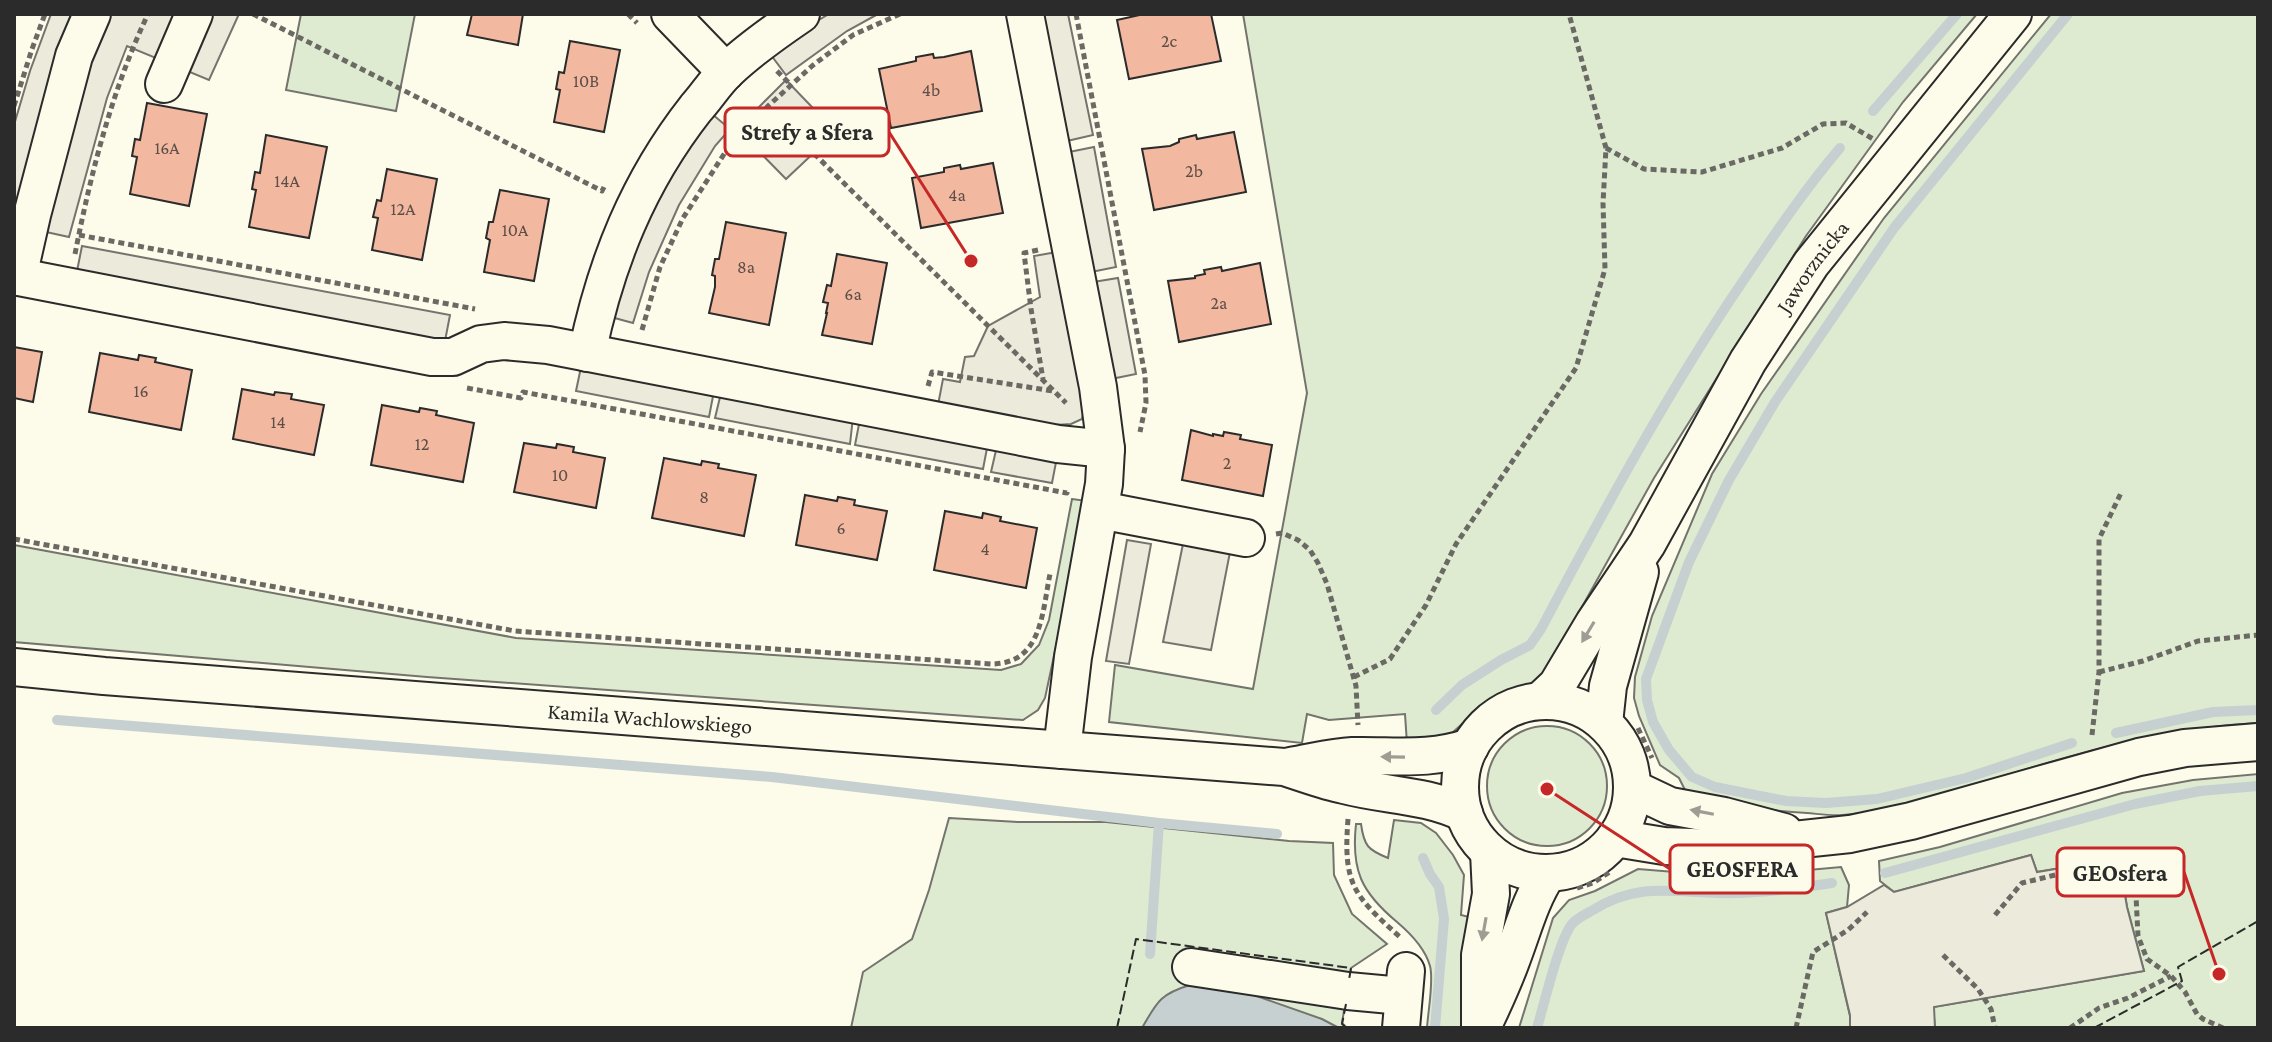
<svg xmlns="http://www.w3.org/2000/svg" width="2272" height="1042" viewBox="0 0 2272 1042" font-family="'Crimson Pro',serif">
	<rect width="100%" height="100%" fill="#fdfbea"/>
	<g fill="#deebd1" stroke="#74746e" stroke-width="2">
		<polygon points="301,14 415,14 396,111 286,90"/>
		<polygon points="1243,14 1977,14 1903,102 1806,236 1654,478 1578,614 1548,678 1527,690 1486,702 1451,734 1407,744 1405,714 1329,720 1307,714 1302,743 1109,722 1115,665 1253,689 1307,393"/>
		<path d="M2051,14h207v709c-84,4 -164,25 -244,50 -55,17 -112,38 -171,42 -12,1 -24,-1 -36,-2 -40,-2 -81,-8 -120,-19l-8,-16 -19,-13 -21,-49 -5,-18 1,-21 17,-61 60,-142 49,-80 123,-176z"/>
		<polygon points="1072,499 1087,501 1045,698 1038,710 1023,720 427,677 14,642 14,545 516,638 1001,670 1021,664 1039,645 1049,620"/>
		<circle cx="1547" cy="786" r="60"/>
		<polygon points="2258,774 2258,1028 1935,1028 1933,1007 2144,971 2127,907 2119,859 2037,872 2031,855 1894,892 1880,881 1879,861 1940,847 2122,793 2193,780"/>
		<polygon points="949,818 1018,822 1106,822 1289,841 1333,843 1334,875 1352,914 1387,944 1351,968 1342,1023 1347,1028 851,1028 863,972 912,939 929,890"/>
		<path d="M1394,820l27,3 15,10 17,22 11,20 -3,40 16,4 -16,109h-34c1,-17 7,-47 3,-62 -5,-18 -20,-33 -33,-44 -36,-30 -46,-52 -41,-98h5c3,22 7,26 27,34z"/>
		<polygon points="1841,867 1849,885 1847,907 1826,913 1850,1016 1850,1028 1519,1028 1553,918 1569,900 1595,891 1638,869 1712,875 1764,874"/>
	</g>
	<g fill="#eceadb" stroke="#74746e" stroke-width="2">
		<polygon points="51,14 239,14 209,80 127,46 107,98 69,237 14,225 14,125 30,71"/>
		<polygon points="829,14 878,14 847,31 786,75 771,55 807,27"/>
		<polygon points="1042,14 1068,14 1093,135 1067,141"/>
		<polygon points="786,80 836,132 786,179 737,129"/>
		<polygon points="712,114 730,129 715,146 679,205 649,272 633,323 611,317 656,195"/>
		<polygon points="1094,147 1116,267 1091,272 1069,152"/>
		<polygon points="82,246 450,315 445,341 77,271"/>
		<polygon points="1057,252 1086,401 1082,419 1071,424 1055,425 938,405 943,379 960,382 965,357 974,356 988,326 1040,297 1034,256"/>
		<polygon points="1118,278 1136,374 1111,379 1093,282"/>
		<polygon points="581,367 714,391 709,417 576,391"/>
		<polygon points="721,393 853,417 850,444 715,418"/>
		<polygon points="860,419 988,443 983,469 855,445"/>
		<polygon points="997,446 1057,457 1052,483 991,472"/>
		<polygon points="1127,540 1151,544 1129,664 1106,661"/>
		<polygon points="1183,544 1230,552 1211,650 1163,642"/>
		<polygon points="2031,855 2037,872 2119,858 2127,907 2144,971 1934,1007 1935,1028 1850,1028 1850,1015 1826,913 1847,907 1884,885 1894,892"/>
	</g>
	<path fill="#c7d0d0" stroke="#74746e" stroke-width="2" d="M1190,985l58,8 74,26 17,9h-197c15,-26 18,-34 48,-43z"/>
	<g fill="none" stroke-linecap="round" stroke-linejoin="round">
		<g stroke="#c7d0d0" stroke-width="10">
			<polyline points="2068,14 1894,228 1775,402 1729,480 1689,562 1646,679 1647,700 1653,722 1669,750 1692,777 1715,787 1786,801 1826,803 1877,799 1966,778 2072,743"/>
			<polyline points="1873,111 1957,14"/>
			<path d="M1436,710l26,-25 39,-25 29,-15 11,-16c63,-119 126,-236 202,-348 31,-46 62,-92 97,-133"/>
			<polyline points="57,720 772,777 1159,823 1277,834"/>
			<polyline points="2116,733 2213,712 2258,710"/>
			<polyline points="1423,858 1430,874 1439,887 1444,919 1435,1028"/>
			<polyline points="1885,873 2135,804 2200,791 2258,786"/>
			<polyline points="1150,954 1159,823"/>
			<path d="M1537,1028c7,-23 22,-88 35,-104 5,-6 14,-10 21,-14 50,-31 87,-15 142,-17 33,-1 65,-5 97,-10"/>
		</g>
	</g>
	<g fill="#f2b8a0" stroke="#2b2b2b" stroke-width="2">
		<polygon points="472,14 523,14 518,45 467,35"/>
		<polygon points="1144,14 1211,14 1221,61 1129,79 1117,20"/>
		<polygon points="570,41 620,50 604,132 554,122 560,90 556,89 559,72 564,73"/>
		<polygon points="971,51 982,111 891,128 879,69 916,61 916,57 933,54 934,58 944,57"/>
		<polygon points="147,103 207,114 189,206 130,194 137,157 132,156 135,139 140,140"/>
		<polygon points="1234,132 1246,192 1154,210 1142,149 1170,146 1179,142 1179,139 1196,135 1197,139"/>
		<polygon points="266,135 327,147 309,238 249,227 256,190 252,189 255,172 260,173"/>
		<polygon points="993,163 1003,213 921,228 912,178 944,172 944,168 960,165 961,169"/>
		<polygon points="387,169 437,179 422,260 372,250 378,218 373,217 377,200 381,201"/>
		<polygon points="500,190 549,199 534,281 484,272 490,240 486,238 489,222 493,222"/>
		<polygon points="726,222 786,233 769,325 709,313 715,287 715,276 712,275 715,259 719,259"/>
		<polygon points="837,254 887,263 872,344 822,335 827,313 826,313 828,303 823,302 827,285 831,286"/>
		<polygon points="1260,263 1271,324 1179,342 1168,281 1195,278 1195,276 1205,274 1204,270 1221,267 1222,271"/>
		<polygon points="14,347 42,352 33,402 14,398"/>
		<polygon points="100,353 138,360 139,355 156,358 155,362 192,370 181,430 89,412"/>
		<polygon points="242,389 274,395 275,392 292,394 291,399 324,405 314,455 233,439"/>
		<polygon points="382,405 419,412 420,408 437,411 436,415 474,423 463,482 371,465"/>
		<polygon points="1191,430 1213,436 1213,434 1223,436 1224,432 1241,435 1240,439 1272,445 1263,496 1182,480"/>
		<polygon points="524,443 556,448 557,444 574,447 573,452 605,458 596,508 514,492"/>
		<polygon points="664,458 701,465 702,461 719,464 718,468 756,475 744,536 652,518"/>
		<polygon points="805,495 837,501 838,497 855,500 854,505 887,511 877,560 796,545"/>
		<polygon points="945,511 982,518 983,513 1001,517 1000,521 1037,528 1026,588 934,570"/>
	</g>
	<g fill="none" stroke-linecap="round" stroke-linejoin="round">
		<defs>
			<g id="minor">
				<polyline points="670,14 726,72"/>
				<polyline points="1025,14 1098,387 1106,449 1104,484 1073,657 1062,750"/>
				<polyline points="164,84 194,14"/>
				<polyline points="14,276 432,357 453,357 481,344 504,341 548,345 1058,444 1106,449"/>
				<polyline points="18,277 32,215 74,56 92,14"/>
				<path d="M587,353c19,-91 51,-171 109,-245 11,-12 20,-27 32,-38 22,-21 48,-39 73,-56"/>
				<polyline points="1100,510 1246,538"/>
				<path id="s1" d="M14,667l90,9 1180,91c20,6 40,14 60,18 42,11 80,9 120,28"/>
				<path id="s2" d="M1540,701l17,-16 37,-62 53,-79 101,-183 63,-97 202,-250"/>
				<circle cx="1546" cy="787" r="86"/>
				<polyline points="1604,723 1608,686 1640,572"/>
				<path d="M1290,766c20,-3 41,-9 62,-10 43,-1 76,5 118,-9"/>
				<polyline points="1632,788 1670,806 1724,816 1784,832"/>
				<polyline points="1615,838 1664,846 1717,848 1850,834 1911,821 2139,757 2185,748 2258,742"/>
				<polyline points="1191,967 1348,991 1402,996"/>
				<path d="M1486,1019c9,-19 18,-39 25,-58 12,-31 19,-61 37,-88"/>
				<polyline points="1401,1028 1406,971"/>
				<polyline points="1480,1028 1480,955 1491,894 1489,852"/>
			</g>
		</defs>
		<use href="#minor" stroke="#2b2b2b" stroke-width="40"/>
		<g stroke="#6a6964" stroke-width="5" stroke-dasharray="6 4" stroke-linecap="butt">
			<polyline points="253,14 602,191 604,187"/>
			<polyline points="628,14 637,23"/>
			<polyline points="900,14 853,35 812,66 767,107 1066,403"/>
			<polyline points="1076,14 1145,375 1146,403 1140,432"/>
			<polyline points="777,71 791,85"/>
			<polyline points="14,106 32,49 45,14"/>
			<polyline points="1606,148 1644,169 1702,172 1782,148 1823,124 1846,123 1873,139"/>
			<polyline points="79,235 475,309"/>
			<polyline points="1038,250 1024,253 1031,309 1043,379"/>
			<path d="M75,254c16,-82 37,-164 73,-240"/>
			<polyline points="642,330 660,267 683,218 726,151 767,107"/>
			<polyline points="928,386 932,372 1053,391"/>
			<polyline points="467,388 521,398 523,392 1067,493 1068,490"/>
			<polyline points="1276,534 1282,533 1298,540 1310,550 1318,563 1327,584 1356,686 1358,725"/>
			<path d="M14,539l501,92 476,33c51,0 51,-51 59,-90"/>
			<polyline points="2099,672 2143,661 2198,641 2258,635"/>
			<polyline points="1354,677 1390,659 1426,605 1456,544 1576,368 1605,269 1603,203 1606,148 1569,14"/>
			<polyline points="1638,728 1652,758"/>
			<polyline points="2092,735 2099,672 2099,539 2121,493"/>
			<path d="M1348,819c-5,65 5,76 52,118"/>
			<polyline points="1577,888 1593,883 1611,871"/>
			<polyline points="1995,915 2022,883 2101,864 2121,869 2132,881 2136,896 2138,936 2147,959 2171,976 2185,992 2197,1014 2203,1019 2223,1028"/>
			<polyline points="1943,955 1978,989 1991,1009 1995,1028"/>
			<polyline points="1796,1028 1813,952 1848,930 1867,912"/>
			<polyline points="2070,1028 2099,1008 2128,998 2171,976"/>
		</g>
		<use href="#minor" stroke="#fdfbea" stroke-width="36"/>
		<g stroke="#2b2b2b" stroke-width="2" stroke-dasharray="10 4" stroke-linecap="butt">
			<polyline points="1346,1004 1342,1024 1347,1028"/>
			<polyline points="1117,1028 1136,939 1351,968 1349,980"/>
			<polyline points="2094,1028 2182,981 2178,967 2258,921"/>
		</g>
	</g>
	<defs><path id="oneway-solid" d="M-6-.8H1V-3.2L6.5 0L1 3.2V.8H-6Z" transform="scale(2)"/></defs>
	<g fill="#9e9d94">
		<use href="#oneway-solid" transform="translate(1588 632) rotate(121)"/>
		<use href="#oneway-solid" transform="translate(1393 757) rotate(-179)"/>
		<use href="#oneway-solid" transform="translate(1702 812) rotate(-169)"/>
		<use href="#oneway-solid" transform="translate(1484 929) rotate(100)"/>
	</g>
	<g text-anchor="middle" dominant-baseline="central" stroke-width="6" stroke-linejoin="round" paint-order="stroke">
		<g font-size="18" fill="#5d4e48">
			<text x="1169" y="41">2c</text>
			<text x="586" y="81">10B</text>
			<text x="931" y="90">4b</text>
			<text x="167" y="148">16A</text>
			<text x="1194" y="171">2b</text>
			<text x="287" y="181">14A</text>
			<text x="957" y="195">4a</text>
			<text x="403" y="209">12A</text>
			<text x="515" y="230">10A</text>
			<text x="746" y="267">8a</text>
			<text x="853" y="294">6a</text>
			<text x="1219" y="303">2a</text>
			<text x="141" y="391">16</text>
			<text x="278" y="422">14</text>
			<text x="422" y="444">12</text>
			<text x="1227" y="463">2</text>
			<text x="560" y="475">10</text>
			<text x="704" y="497">8</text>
			<text x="841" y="528">6</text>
			<text x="985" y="549">4</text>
		</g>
		<g font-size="22" fill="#2b2b2b" stroke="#fdfbea">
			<text stroke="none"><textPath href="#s2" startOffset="514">Jaworznicka</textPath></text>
			<text stroke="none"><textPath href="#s1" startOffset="638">Kamila Wachlowskiego</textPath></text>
		</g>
	</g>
	<path fill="none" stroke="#c62828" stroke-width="3" d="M971 261L889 132M1547 789L1670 869M2219 974L2184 872"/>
	<g fill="#c62828" stroke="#fdfbea" stroke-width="3">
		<circle cx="971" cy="261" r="8"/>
		<circle cx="1547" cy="789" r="8"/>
		<circle cx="2219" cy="974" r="8"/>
	</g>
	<g fill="#fdfbea" stroke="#c62828" stroke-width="3">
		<rect x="725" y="108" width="164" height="48" rx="8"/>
		<rect x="1670" y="845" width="143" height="48" rx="8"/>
		<rect x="2057" y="848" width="127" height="48" rx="8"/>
	</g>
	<g font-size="24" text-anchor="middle" font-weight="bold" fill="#2b2b2b">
		<text x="807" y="140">Strefy a Sfera</text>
		<text x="1742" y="877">GEOSFERA</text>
		<text x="2120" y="881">GEOsfera</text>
	</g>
	<rect width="2272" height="1042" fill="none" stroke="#2b2b2b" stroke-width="32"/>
</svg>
